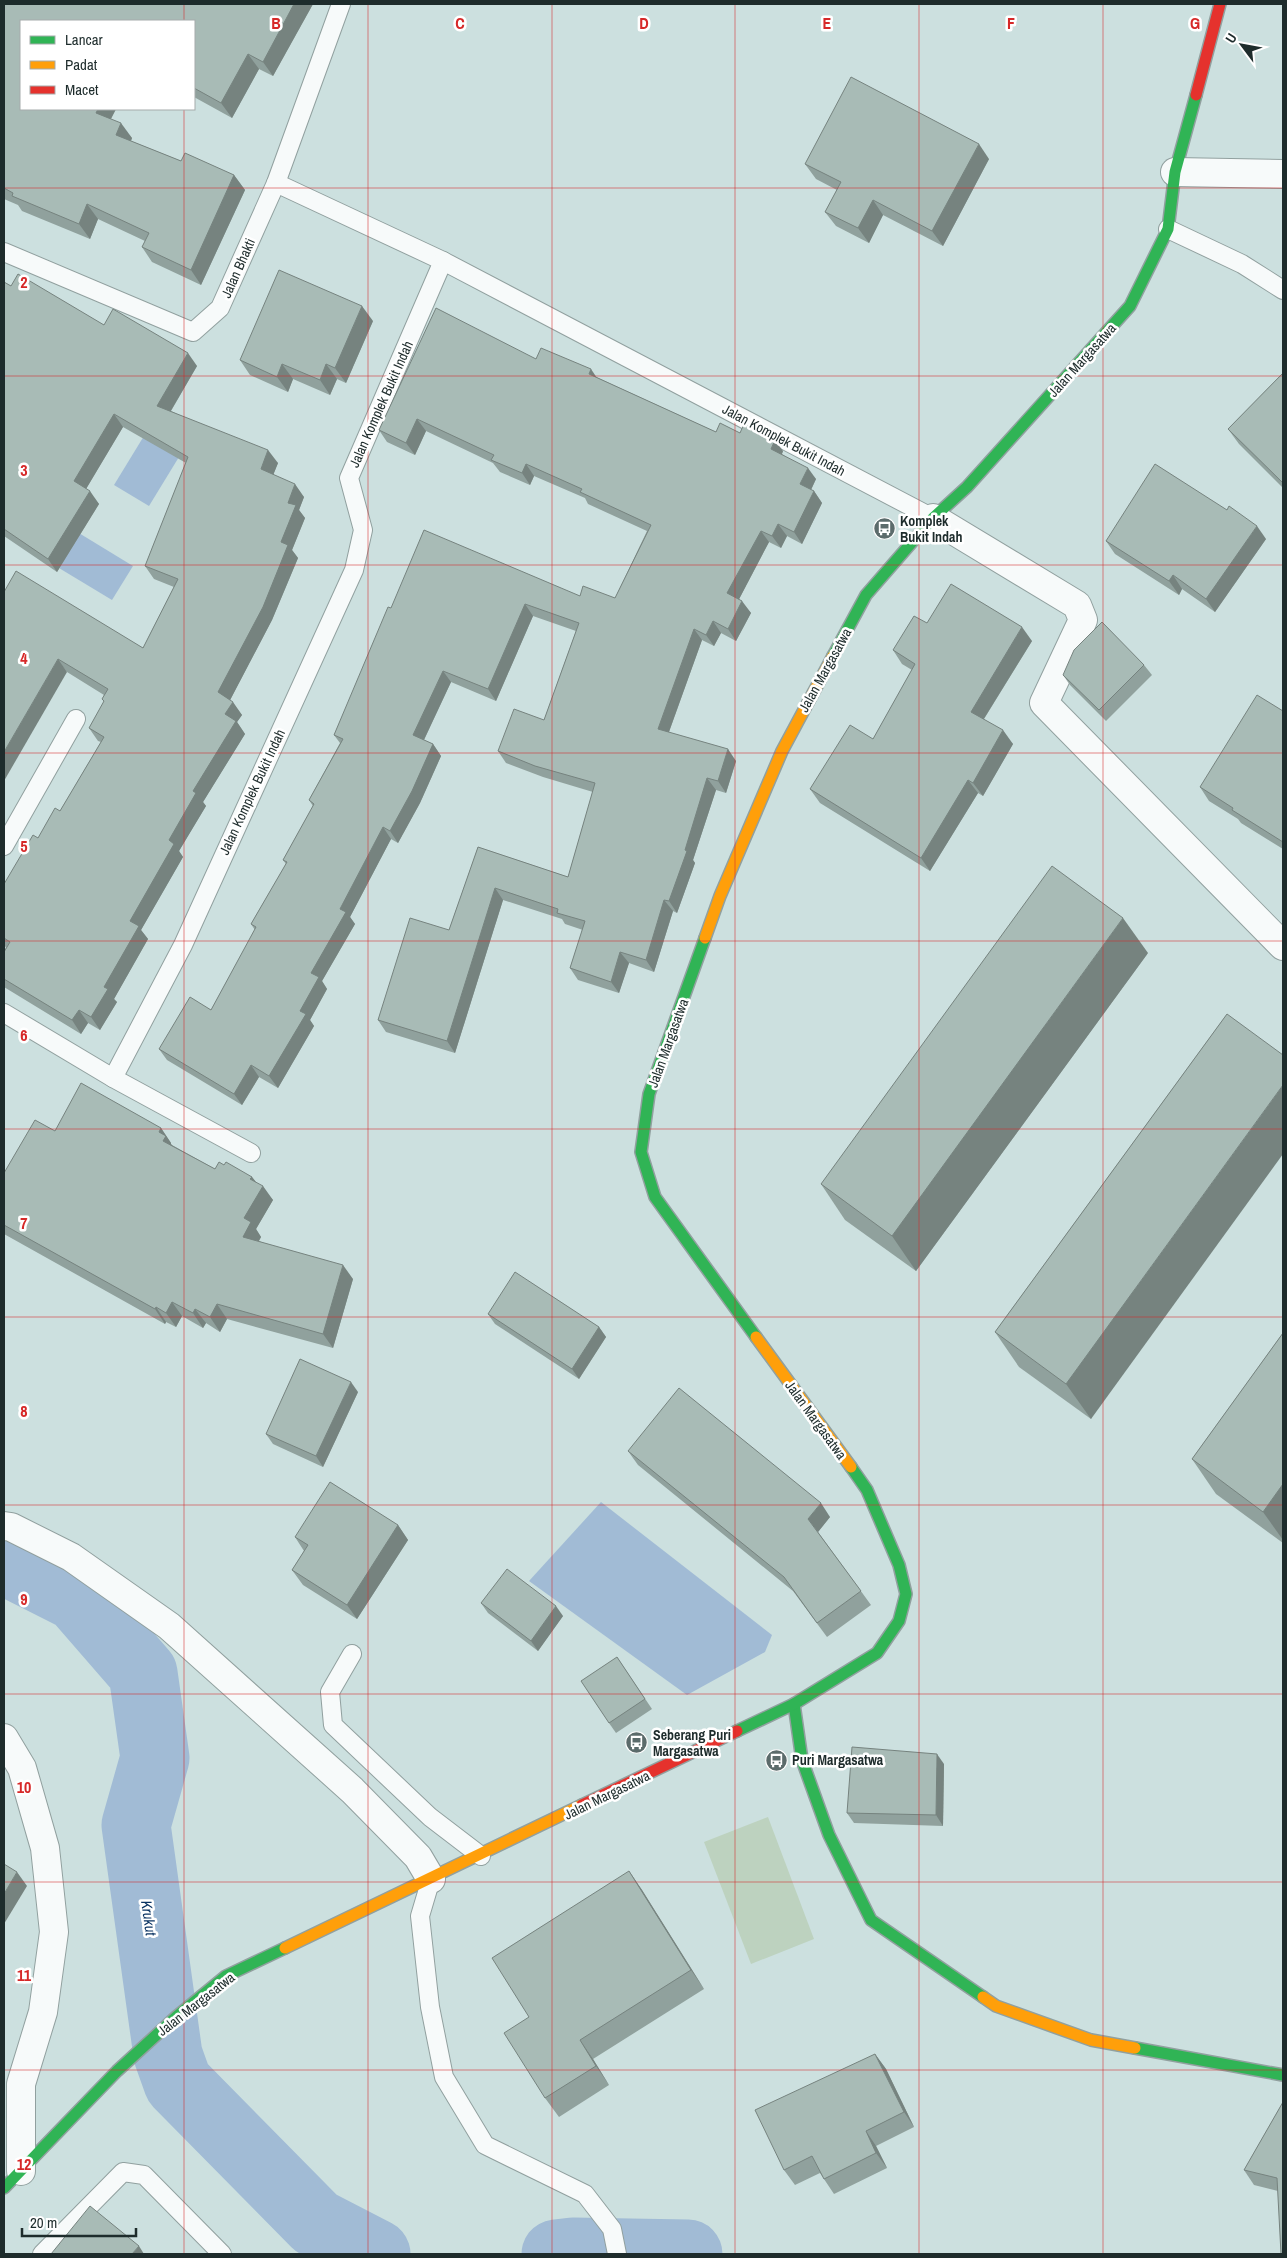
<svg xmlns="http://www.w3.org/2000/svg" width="1287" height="2258" viewBox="0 0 1287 2258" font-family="'Archivo Narrow',sans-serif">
	<rect width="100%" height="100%" fill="#cce0df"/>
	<polygon fill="#bdd2bf" points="768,1817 814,1939 751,1964 704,1842"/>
	<g fill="#a1bbd5">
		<polygon points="158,413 193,434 149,506 114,485"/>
		<polygon points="69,527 133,566 112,600 49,562"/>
		<polygon points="601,1502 772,1635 765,1652 687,1695 529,1581"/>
	</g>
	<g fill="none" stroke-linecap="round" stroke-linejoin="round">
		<g stroke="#a1bbd5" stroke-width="69">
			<polyline points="4,1560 77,1597 143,1673 155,1758 136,1825 168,2055 178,2083 316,2223 376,2254"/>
			<polyline points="556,2254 573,2252 688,2254"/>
		</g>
		<defs>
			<g id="lane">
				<polyline points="276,183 443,261 933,518"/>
				<polyline points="1168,229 1242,264 1283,290"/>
				<polyline points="4,252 193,332 220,308 276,183 341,4"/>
				<polyline points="4,846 76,719"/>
				<polyline points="4,1013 113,1078 251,1153"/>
				<polyline points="113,1078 183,945 354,570 363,530 349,478 443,261"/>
				<polyline points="352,1654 330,1692 333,1725 430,1817 481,1856"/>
				<polyline points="431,1879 420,1916 430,2007 444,2077 485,2145 585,2194 612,2229 617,2254"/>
				<polyline points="42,2254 123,2172 144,2175 222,2254"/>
			</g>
			<g id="street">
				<polyline points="1175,172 1283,174"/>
				<polyline points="933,518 1077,605 1083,620 1044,703 1283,946"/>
				<polyline points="4,1526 11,1527 71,1557 169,1626 352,1790 418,1857 431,1879"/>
				<polyline points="4,1738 22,1768 45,1848 54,1932 43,2012 21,2084 21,2171"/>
			</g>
			<g id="fast">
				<polyline points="833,656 866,595 933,518 967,487 1130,306 1168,229 1175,172 1196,95"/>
				<polyline points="705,938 649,1094 641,1152 655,1197 756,1337"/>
				<polyline points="794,1704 802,1760 829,1835 871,1920 983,1997"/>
				<polyline points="737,1731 794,1704 877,1653 899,1621 906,1594 899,1565 867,1490 851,1467"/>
				<polyline points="1135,2048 1283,2075"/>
				<polyline points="4,2188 117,2071 176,2017 226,1976 285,1948"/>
			</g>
			<g id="slow">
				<polyline points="705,938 720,896 782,751 833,656"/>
				<polyline points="756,1337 851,1467"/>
				<polyline points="285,1948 582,1805"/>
				<polyline points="983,1997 996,2006 1091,2040 1135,2048"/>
			</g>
			<g id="jam">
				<polyline points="1196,95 1220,4"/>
				<polyline points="582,1805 737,1731"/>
			</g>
		</defs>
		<use href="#lane" stroke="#91a09f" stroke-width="20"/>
		<use href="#street" stroke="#91a09f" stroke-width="30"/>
		<use href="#fast" stroke="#91a09f" stroke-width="14"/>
		<use href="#slow" stroke="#91a09f" stroke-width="14"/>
		<use href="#jam" stroke="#91a09f" stroke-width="14"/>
		<use href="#lane" stroke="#f7fafa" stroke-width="18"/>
		<use href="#street" stroke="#f7fafa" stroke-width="28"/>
		<use href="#fast" stroke="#30b455" stroke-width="11"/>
		<use href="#slow" stroke="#ff9f0a" stroke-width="11"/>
		<use href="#jam" stroke="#e5322d" stroke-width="11"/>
	</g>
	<g fill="#90a19d">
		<polygon points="4,4 313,4 273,76 259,69 232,118 194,97 194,21 21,21 21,109 116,109 111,119 132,138 131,141 181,161 234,175 245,190 201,285 152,262 142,247 145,241 98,219 90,239 22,211 18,205 4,199"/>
		<polygon points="989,159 943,246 883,215 869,243 836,226 825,212 837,190 816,179 805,164"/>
		<polygon points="4,282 11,286 104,325 197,366 171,411 278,463 273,475 304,497 299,510 305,518 292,550 298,558 272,620 230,700 242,715 237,722 245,734 203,802 206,806 179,851 183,857 141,930 148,939 114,999 117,1002 100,1030 88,1023 81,1034 4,987 4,952 6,947 4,946 4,884 38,838 60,811 101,742 98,741 89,728 104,702 102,699 104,695 67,672 4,592 143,648 174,587 154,579 145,566 186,463 123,427 86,489 99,504 57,572 4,536"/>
		<polygon points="373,321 346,383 337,379 330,395 293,379 288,392 250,375 240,360"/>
		<polygon points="536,359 596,377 716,432 740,433 783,451 782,454 816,479 811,490 814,491 822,503 802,544 787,536 781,548 769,542 739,599 751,613 736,641 721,633 714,646 702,640 669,732 736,761 726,793 716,790 693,860 695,863 677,913 673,911 654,972 629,963 619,993 578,980 570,968 583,930 565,924 562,919 503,900 455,1053 386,1032 378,1020 449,930 478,847 568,877 593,792 543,777 506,763 498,751 544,720 576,631 533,616 496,701 451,682 424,740 433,744 441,756 420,803 398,843 391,839 350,917 355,924 322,981 327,989 310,1020 314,1026 278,1088 259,1077 242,1105 167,1060 159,1049 211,1010 255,930 251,924 286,864 283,860 313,806 309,800 340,743 334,735 391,608 580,596 615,598 647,531 588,504 585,498 534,476 530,485 500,472 493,463 426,431 415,455 387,442 379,430"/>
		<polygon points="1283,373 1283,488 1239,444 1228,429"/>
		<polygon points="1266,539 1215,612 1182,589 1179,595 1115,554 1106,541"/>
		<polygon points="927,623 1032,641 984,719 1013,744 983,796 978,793 930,871 820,803 810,789 873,739 912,670 902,664 893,650"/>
		<polygon points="1144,665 1152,675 1106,721 1070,685 1063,675"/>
		<polygon points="1283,711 1283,849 1241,823 1238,819 1209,801 1200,787"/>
		<polygon points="1148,953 916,1271 845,1220 821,1184"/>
		<polygon points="1227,1014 1091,1419 1019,1367 995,1332"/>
		<polygon points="161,1128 171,1143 171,1144 172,1145 215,1169 224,1165 252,1177 256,1182 273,1200 256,1229 261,1237 259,1241 353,1279 333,1348 227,1319 220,1332 206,1323 203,1328 182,1316 176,1327 166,1322 165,1324 4,1234 4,1173 55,1131"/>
		<polygon points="488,1314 599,1327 606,1337 579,1379 495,1324"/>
		<polygon points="1283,1333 1283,1543 1216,1494 1192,1459"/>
		<polygon points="358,1392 323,1467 273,1444 266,1434"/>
		<polygon points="628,1451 830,1517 818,1532 871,1605 827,1637 793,1591 638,1465"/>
		<polygon points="398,1525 408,1540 357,1619 303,1585 292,1570 304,1551 295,1537"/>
		<polygon points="481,1603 563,1616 538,1651 488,1613"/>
		<polygon points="617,1657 652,1709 616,1733 609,1723"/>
		<polygon points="944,1764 943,1826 854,1823 847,1813"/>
		<polygon points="629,1871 642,1890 704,1989 593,2059 609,2085 559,2117 545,2098 529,2017"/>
		<polygon points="875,2054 886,2069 914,2127 876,2146 887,2168 834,2194 820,2173 795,2185 784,2170"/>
		<polygon points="1283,2102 1278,2191 1254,2185 1244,2170"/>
	</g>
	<g fill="#76837f">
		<polygon points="294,4 313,4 273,76 263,62"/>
		<polygon points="248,54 259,69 232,118 221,103"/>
		<polygon points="98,109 116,109 106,128 96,113"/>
		<polygon points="121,123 132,138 127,150 116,135"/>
		<polygon points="979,144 989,159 943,246 932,231"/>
		<polygon points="234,175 245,190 201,285 191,270"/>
		<polygon points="873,200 883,215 869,243 858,228"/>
		<polygon points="87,204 98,219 90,239 79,224"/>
		<polygon points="362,306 373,321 346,383 335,368"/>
		<polygon points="188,353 197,366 166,419 157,406"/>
		<polygon points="282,364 293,379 288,392 277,377"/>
		<polygon points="326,364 337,379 330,395 320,380"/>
		<polygon points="591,369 599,381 589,374"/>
		<polygon points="114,414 123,427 83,494 74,481"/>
		<polygon points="417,419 426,431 415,455 406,443"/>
		<polygon points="775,440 783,451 779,461 771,449"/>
		<polygon points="268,450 278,463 270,483 261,469"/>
		<polygon points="526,464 534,476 530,485 522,473"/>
		<polygon points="808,468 816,479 808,496 800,484"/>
		<polygon points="295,484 304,497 299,510 305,518 292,550 298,558 272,620 227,706 218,692 281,542 288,503"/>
		<polygon points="90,491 99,504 57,572 48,559"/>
		<polygon points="814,491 822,503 802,544 794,532"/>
		<polygon points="778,524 787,536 781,548 772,536"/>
		<polygon points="1257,526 1266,539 1215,612 1206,599"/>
		<polygon points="761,531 769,542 736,605 727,593"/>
		<polygon points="1173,575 1182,589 1179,595 1169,581"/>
		<polygon points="742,601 751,613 736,641 728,629"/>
		<polygon points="525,604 533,616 496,701 488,689"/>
		<polygon points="713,621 721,633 714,646 706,635"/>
		<polygon points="1022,627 1032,641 980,725 971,712"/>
		<polygon points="694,629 702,640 666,740 658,729"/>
		<polygon points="58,659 67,672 4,781 4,752"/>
		<polygon points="443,671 451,682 421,746 413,735"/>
		<polygon points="233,702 242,715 237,722 245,734 203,802 206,806 179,851 183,857 141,930 148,939 114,999 117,1002 100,1030 91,1017 104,987 130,921 193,791 225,714"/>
		<polygon points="1003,730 1013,744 983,796 973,783"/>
		<polygon points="433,744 441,756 420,803 398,843 390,831"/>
		<polygon points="728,749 736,761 726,793 718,781"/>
		<polygon points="707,778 716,790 693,860 695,863 677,913 669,901"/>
		<polygon points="968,780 978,793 930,871 921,858"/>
		<polygon points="383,827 391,839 350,917 355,924 322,981 327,989 310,1020 314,1026 278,1088 269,1076 300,1011 311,973 340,909"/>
		<polygon points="495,888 503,900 455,1053 447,1041"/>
		<polygon points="664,900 673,911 654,972 646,960"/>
		<polygon points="1123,918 1148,953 916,1271 892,1236"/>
		<polygon points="620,952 629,963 619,993 611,982"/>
		<polygon points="79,1010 88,1023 81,1034 72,1020"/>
		<polygon points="251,1065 259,1077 242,1105 234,1094"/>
		<polygon points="1283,1085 1283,1154 1091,1419 1066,1384"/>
		<polygon points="161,1128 171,1143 171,1144 176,1151 163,1141 159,1132"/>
		<polygon points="252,1177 261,1189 263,1186 273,1200 256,1229 261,1237 253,1251 243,1237 244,1218 250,1179"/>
		<polygon points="343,1265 353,1279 333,1348 323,1334"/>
		<polygon points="172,1302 182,1316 176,1327 166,1313"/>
		<polygon points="217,1304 227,1319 220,1332 210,1317"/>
		<polygon points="156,1307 166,1322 165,1324 155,1309"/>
		<polygon points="195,1309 206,1323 203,1328 193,1313"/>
		<polygon points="599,1327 606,1337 579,1379 572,1369"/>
		<polygon points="351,1382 358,1392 323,1467 316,1456"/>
		<polygon points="1283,1484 1283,1540 1263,1512"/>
		<polygon points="821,1503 830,1517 818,1532 808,1519"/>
		<polygon points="398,1525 408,1540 357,1619 347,1605"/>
		<polygon points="556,1606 563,1616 538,1651 531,1641"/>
		<polygon points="937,1754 944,1764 943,1826 936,1815"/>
		<polygon points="629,1871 642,1890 704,1989 691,1970"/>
		<polygon points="17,1872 27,1886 4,1924 4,1894"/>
		<polygon points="580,2040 593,2059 609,2085 596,2066"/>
		<polygon points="875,2054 886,2069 914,2127 904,2112"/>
		<polygon points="866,2131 876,2146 887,2168 876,2153"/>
		<polygon points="139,2246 144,2254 132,2254"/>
	</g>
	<g fill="#a8bbb6" stroke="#76837f">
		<polygon points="4,4 294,4 263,62 248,54 221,103 194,88 194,21 21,21 21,109 98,109 96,113 121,123 116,135 181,161 185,153 234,175 191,270 142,247 149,233 87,204 79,224 12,196 13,193 4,188"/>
		<polygon points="851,77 979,144 932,231 873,200 858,228 825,212 841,182 805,164"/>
		<polygon points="279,270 362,306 335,368 326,364 320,380 282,364 277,377 240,360"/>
		<polygon points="18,274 104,325 113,309 188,353 157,406 268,450 261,469 295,484 288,503 296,505 281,542 288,545 263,607 218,692 233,702 225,714 236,721 193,791 196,793 169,840 174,844 130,921 139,926 104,987 108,989 91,1017 79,1010 72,1020 4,979 4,952 10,942 4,938 4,884 33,835 38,838 55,808 60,811 104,737 89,728 104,701 102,699 108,689 58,659 4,752 4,592 16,571 143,648 178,579 145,566 188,457 114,414 74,481 90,491 48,559 4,529 4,282 11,286"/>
		<polygon points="436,308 536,359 541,348 591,369 589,374 716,432 720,423 740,433 744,424 775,440 771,449 808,468 800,484 814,491 794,532 778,524 772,536 761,531 727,593 742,601 728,629 713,621 706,635 694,629 658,729 728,749 718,781 707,778 685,850 687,851 669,901 664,900 646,960 620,952 611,982 570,968 585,921 557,913 558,909 495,888 447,1041 378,1020 410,918 449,930 478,847 568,877 595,783 535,766 498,751 514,709 544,720 579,623 525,604 488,689 443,671 413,735 433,744 412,791 390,831 383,827 340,909 346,912 311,973 319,977 300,1011 306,1014 269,1076 251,1065 234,1094 159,1049 190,997 211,1010 256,927 251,924 287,862 283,860 314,804 309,800 343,739 334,735 388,607 391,608 424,530 580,596 583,586 615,598 651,525 580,492 582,489 526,464 522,473 491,460 494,455 417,419 406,443 379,430"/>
		<polygon points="1283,373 1283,483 1228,429"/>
		<polygon points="1155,464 1227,510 1229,506 1257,526 1206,599 1173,575 1169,581 1106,541"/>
		<polygon points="951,584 1022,627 971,712 1003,730 973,783 968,780 921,858 810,789 850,725 873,739 915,664 893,650 914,616 927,623"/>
		<polygon points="1102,622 1144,665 1099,710 1063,675 1074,650"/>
		<polygon points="1257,695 1283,711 1283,842 1232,810 1233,808 1200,787"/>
		<polygon points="1052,866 1123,918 892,1236 821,1184"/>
		<polygon points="1227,1014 1283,1055 1283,1085 1066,1384 995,1332"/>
		<polygon points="81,1083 161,1128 159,1132 166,1136 163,1141 215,1169 219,1162 224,1165 226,1162 252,1177 250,1179 263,1186 244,1218 251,1222 243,1237 343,1265 323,1334 217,1304 210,1317 195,1309 193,1313 172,1302 166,1313 156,1307 155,1309 4,1225 4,1173 35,1120 55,1131"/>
		<polygon points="515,1272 599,1327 572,1369 488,1314"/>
		<polygon points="1283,1333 1283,1484 1263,1512 1192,1459"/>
		<polygon points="300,1359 351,1382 316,1456 266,1434"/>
		<polygon points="679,1388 821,1503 808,1519 861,1591 817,1623 784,1577 628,1451"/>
		<polygon points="330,1482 398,1525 347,1605 292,1570 308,1545 295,1537"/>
		<polygon points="507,1569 556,1606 531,1641 481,1603"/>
		<polygon points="617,1657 645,1699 609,1723 581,1681"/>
		<polygon points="852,1747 937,1754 936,1815 847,1813"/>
		<polygon points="4,1864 17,1872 4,1894"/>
		<polygon points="629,1871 691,1970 580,2040 596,2066 545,2098 504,2033 529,2017 492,1958"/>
		<polygon points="875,2054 904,2112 866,2131 876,2153 824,2179 812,2156 784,2170 755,2110"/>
		<polygon points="1283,2102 1283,2254 1281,2254 1277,2178 1244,2170"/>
		<polygon points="90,2206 139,2246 132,2254 51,2254"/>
	</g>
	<path fill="none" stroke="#d62828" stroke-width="1" stroke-opacity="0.55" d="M184,4v17M368,4v2250M552,4v2250M735,4v2250M919,4v2250M1103,4v2250M184,109v2145M4,188h1279M4,376h1279M4,565h1279M4,753h1279M4,941h1279M4,1129h1279M4,1317h1279M4,1505h1279M4,1694h1279M4,1882h1279M4,2070h1279"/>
	<defs>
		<symbol id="bus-disc" viewBox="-11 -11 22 22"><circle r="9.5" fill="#5b6b6b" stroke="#fff"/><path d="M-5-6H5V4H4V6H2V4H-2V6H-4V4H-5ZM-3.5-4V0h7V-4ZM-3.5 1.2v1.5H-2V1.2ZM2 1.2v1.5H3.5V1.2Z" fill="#fff"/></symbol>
	</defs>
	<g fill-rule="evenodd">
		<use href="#bus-disc" x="872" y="516" width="25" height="25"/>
		<use href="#bus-disc" x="624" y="1730" width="25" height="25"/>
		<use href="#bus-disc" x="764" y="1748" width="25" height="25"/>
	</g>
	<g text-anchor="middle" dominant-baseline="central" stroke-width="5" stroke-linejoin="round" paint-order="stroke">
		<g font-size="14" fill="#1e2c2c" stroke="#fff">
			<text transform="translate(238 268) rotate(-66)">Jalan Bhakti</text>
			<text transform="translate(1082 360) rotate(-48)">Jalan Margasatwa</text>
			<text transform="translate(381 404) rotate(-66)">Jalan Komplek Bukit Indah</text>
			<text transform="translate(784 440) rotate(28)">Jalan Komplek Bukit Indah</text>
			<text transform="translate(825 670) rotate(-61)">Jalan Margasatwa</text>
			<text transform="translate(252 792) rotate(-65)">Jalan Komplek Bukit Indah</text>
			<text transform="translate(668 1043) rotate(-70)">Jalan Margasatwa</text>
			<text transform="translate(816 1420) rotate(54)">Jalan Margasatwa</text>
			<text transform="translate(607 1795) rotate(-26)">Jalan Margasatwa</text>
			<text transform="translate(196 2004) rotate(-38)">Jalan Margasatwa</text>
		</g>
		<g font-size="14" font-weight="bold" fill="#1e2c2c" stroke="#fff" text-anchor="start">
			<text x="900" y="521">Komplek<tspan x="900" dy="16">Bukit Indah</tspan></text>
			<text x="653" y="1735">Seberang Puri<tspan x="653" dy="16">Margasatwa</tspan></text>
			<text x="792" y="1760">Puri Margasatwa</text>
		</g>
		<g font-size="15" font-style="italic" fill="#0a3362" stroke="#fff">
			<text transform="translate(149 1918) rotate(82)">Krukut</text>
		</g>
	</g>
	<g font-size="16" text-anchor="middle" font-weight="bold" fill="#d62828" stroke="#fff" stroke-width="5" stroke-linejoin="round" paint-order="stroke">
		<text x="276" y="29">B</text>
		<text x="460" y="29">C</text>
		<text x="644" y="29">D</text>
		<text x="827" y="29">E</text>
		<text x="1011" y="29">F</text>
		<text x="1195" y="29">G</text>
		<text x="24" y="288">2</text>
		<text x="24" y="476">3</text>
		<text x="24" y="664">4</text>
		<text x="24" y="852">5</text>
		<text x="24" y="1041">6</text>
		<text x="24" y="1229">7</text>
		<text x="24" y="1417">8</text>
		<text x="24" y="1605">9</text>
		<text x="24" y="1793">10</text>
		<text x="24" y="1981">11</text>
		<text x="24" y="2170">12</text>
	</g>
	<rect width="1287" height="2258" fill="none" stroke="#1e2c2c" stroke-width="10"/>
	<rect x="20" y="20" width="175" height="90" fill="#ffffff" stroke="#a5abab"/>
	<rect x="30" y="36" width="25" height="8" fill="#30b455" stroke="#a5abab"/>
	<text x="65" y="45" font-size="15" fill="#1e2c2c">Lancar</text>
	<rect x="30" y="61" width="25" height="8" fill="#ff9f0a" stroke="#a5abab"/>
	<text x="65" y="70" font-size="15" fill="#1e2c2c">Padat</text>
	<rect x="30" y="86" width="25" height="8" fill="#e5322d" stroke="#a5abab"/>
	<text x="65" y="95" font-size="15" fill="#1e2c2c">Macet</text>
	<g transform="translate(1242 45) rotate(302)" stroke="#ffffff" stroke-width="4" paint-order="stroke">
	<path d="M0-4L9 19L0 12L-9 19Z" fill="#1e2c2c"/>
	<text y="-8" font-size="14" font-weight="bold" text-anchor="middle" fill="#1e2c2c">U</text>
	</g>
	<path d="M22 2228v8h114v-8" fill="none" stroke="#1e2c2c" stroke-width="2.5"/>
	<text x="30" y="2228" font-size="15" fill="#1e2c2c" stroke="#ffffff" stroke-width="4" paint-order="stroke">20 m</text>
</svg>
